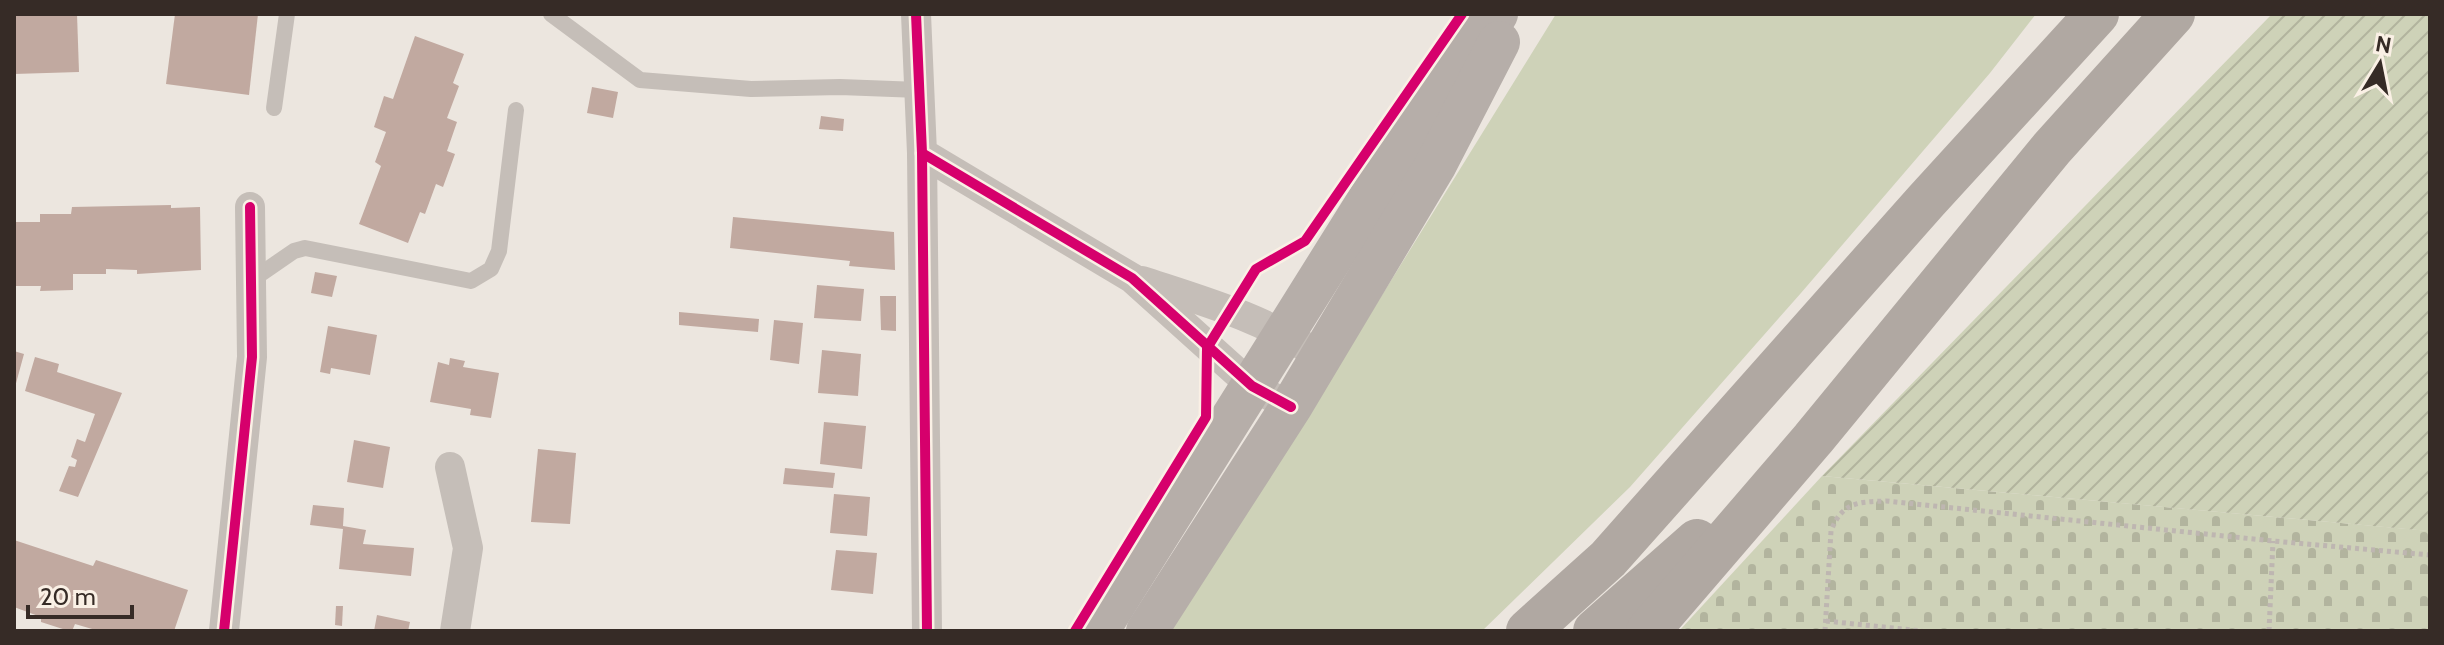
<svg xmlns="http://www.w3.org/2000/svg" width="2444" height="645" viewBox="0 0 2444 645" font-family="Cabin,sans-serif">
	<defs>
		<pattern id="cemetery-stones" width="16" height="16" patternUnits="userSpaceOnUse" patternTransform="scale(2)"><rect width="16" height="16" fill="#ced2b8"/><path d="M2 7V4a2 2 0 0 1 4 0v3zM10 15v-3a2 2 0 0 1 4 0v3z" fill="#b2b49e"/></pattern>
		<pattern id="garden-furrows" width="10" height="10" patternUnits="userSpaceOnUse" patternTransform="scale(2)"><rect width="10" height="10" fill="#ced2b8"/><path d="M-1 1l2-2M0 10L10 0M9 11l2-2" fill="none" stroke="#b2b49e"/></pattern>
	</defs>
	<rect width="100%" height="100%" fill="#ece6df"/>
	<polygon fill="#ced2b8" points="1556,14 2036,14 1990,73 1801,293 1630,487 1482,631 1166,631 1322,392"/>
	<polygon fill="url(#cemetery-stones)" points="1822,476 2430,531 2430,631 1679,631"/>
	<polygon fill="url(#garden-furrows)" points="2272,14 2430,14 2430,507 2428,531 1822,476"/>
	<g fill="#c1a9a0">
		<polygon points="14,14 77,14 79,72 14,74"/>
		<polygon points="175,14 258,14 249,95 166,84"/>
		<polygon points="415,36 464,54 453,83 459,86 447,118 457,122 447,151 455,154 443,187 436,184 425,214 420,212 408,243 359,224 381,166 375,162 386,132 374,127 384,96 393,99"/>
		<polygon points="592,87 618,92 613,118 587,113"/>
		<polygon points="821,116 844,119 843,131 819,129"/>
		<polygon points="171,205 171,208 200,207 201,270 137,274 137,270 106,269 106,274 73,274 73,290 40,291 41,286 14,286 14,222 40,222 40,214 71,214 72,207"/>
		<polygon points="733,217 894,232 895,270 849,266 850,261 730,248"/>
		<polygon points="315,272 337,276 332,297 311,293"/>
		<polygon points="817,285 864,289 861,321 814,318"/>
		<polygon points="880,296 896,296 896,331 881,330"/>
		<polygon points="679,312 759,319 758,332 679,325"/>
		<polygon points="774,320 803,323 799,364 770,360"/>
		<polygon points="328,326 377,335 370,375 331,368 330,374 320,372"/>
		<polygon points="822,350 861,354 858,396 818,393"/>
		<polygon points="14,351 24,354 15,387 14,387"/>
		<polygon points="35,357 59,364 57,372 122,393 78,497 59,491 69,466 75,467 77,460 71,457 77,439 85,442 95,414 25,391"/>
		<polygon points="450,358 465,361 463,367 499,373 491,418 470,415 471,409 430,402 438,362 449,365"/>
		<polygon points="824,422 866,426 862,469 820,464"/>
		<polygon points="354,440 390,447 383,488 347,482"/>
		<polygon points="538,449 576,453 570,524 531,522"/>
		<polygon points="785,468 835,473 833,488 783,484"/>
		<polygon points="834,494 870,497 867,536 830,533"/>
		<polygon points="313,505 344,508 343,526 366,530 363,544 414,548 411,576 339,569 343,529 310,525"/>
		<polygon points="14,540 93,566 96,560 188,590 174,631 113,631 106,629 99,631 75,624 72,631 69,631 41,622 41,617 14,607"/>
		<polygon points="836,550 877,553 873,594 831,590"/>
		<polygon points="336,606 343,606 342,626 335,625"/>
		<polygon points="377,615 410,622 408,631 374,631"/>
	</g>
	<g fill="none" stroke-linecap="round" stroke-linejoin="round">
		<g stroke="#beb6b1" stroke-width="5" stroke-dasharray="4 4" stroke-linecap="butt">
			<polyline points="1826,621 1922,631"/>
			<path d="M1825,631l6,-100c11,-29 27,-29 55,-30l387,40 157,14"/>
			<polyline points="2269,631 2273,541"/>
		</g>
		<g stroke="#c5beb8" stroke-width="16">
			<polyline points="551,14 640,80 751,89 840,87 919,90"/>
			<polyline points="274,108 287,14"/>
			<polyline points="252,280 294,251 305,248 471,281 491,269 499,251 516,110"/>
		</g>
		<g stroke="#c5beb8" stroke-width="30">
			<polyline points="916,14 922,153 1132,278 1252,386 1291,407"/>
			<polyline points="922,153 927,631"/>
			<path d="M1142,281c64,21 121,37 178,75"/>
			<polyline points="450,467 468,548 455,631"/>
			<polyline points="224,631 252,357 250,207"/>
		</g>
		<g stroke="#b6aea9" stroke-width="42">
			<polyline points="1098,631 1405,141 1439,91 1497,14"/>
			<polyline points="1147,631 1291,407 1435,166 1499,42"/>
		</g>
		<g stroke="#b0a8a2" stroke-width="44">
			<polyline points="1528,631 1608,559 1926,201 2097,14"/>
			<polyline points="1595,631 1697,541"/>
			<polyline points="1648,631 1813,439 2052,148 2173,14"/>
		</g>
		<defs>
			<g id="cycleway">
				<polyline points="916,14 922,153 1132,278 1252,386 1291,407"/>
				<polyline points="922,153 927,631"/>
				<polyline points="224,631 252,357 250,207"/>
				<polyline points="1075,631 1206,417 1207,348 1256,269 1305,241 1462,14"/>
			</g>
		</defs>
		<use href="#cycleway" stroke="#faf0e5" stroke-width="15"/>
		<use href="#cycleway" stroke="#d6006c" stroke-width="10"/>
	</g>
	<rect width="2444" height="645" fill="none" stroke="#362b26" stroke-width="32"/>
	<g transform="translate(2380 64) rotate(10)" stroke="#faf0e5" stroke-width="6" paint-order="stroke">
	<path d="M0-6L14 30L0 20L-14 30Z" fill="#362b26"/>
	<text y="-12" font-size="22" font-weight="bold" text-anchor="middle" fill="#362b26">N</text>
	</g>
	<path d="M28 605v12h104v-12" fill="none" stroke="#362b26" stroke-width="4"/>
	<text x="40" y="605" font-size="24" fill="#362b26" stroke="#faf0e5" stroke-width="6" paint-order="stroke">20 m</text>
</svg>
